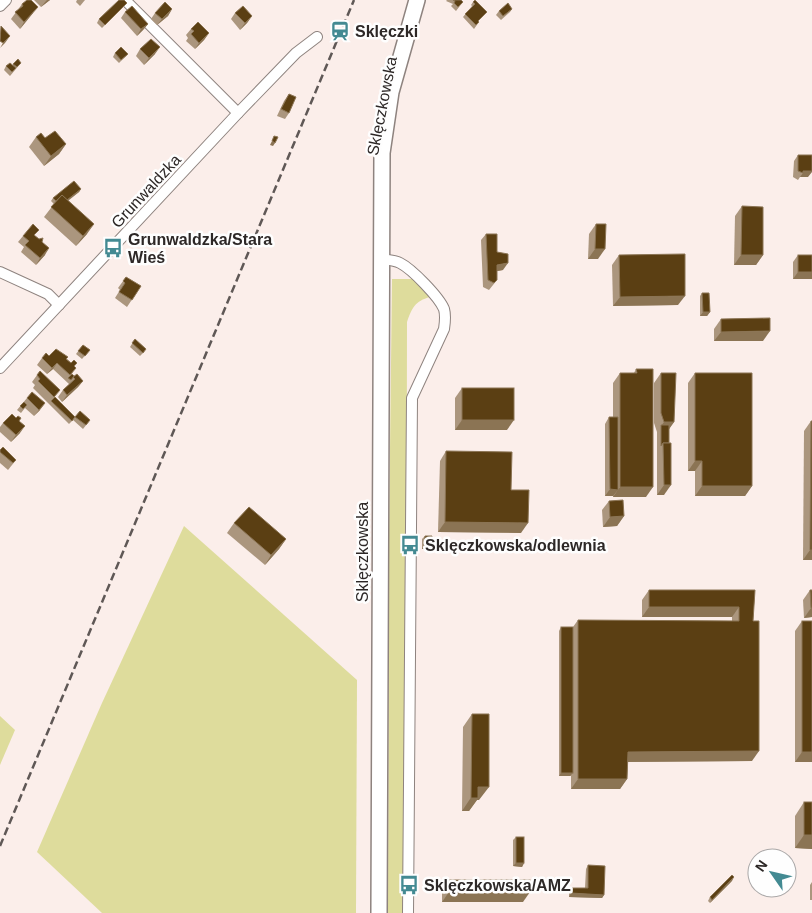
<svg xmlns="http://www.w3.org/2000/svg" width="812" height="913" viewBox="0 0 812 913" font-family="Arial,sans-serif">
	<rect width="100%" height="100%" fill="#fbeeea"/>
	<g fill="#dedc9c">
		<path d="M392,279h24l14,18c-15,4 -18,11 -23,25l-1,591h-18l1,-378z"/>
		<polygon points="184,526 357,680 356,913 102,913 37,852 102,703"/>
		<polygon points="0,716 15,730 0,765"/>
	</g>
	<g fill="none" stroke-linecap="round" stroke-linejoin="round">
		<defs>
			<g id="minor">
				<polyline points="125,0 238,113"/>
				<polyline points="0,6 6,0"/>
				<path d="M381,259c6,1 13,1 19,4 12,6 39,34 44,46 2,7 1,13 0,20l-32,69 -4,515"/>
				<polyline points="0,272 48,294 59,305"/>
				<polyline points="0,368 238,113 296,53 317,37"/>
			</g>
			<polyline id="primary" points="379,913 382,153 391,92 417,0"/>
		</defs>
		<use href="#minor" stroke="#8e837f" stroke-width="12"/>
		<use href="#primary" stroke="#8e837f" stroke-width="18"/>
		<use href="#minor" stroke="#fff" stroke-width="10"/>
		<use href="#primary" stroke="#fff" stroke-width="15"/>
		<polyline stroke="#5f5856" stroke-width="2.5" stroke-dasharray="8 4" stroke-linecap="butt" points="0,846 354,0"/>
	</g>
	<g fill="#ab967e">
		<polygon points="34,0 50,0 41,7"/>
		<polygon points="77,0 85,0 80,6 76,2"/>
		<polygon points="447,0 461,0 463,2 456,11 451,6 453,4 446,1"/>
		<polygon points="473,2 487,12 478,21 479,22 474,29 463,17 472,6 471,5"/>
		<polygon points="22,4 33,13 20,29 11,19"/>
		<polygon points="124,6 102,28 97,23 99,19"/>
		<polygon points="172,9 168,16 157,25 151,19 155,13"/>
		<polygon points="512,9 510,12 501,20 496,15 499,11"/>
		<polygon points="125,12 148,24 143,30 137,36 121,18"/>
		<polygon points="235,13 252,16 247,23 240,30 231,19"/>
		<polygon points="191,29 209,33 204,40 195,49 186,41 188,38 186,35"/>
		<polygon points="140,49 155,54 144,65 136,56"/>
		<polygon points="115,53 128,54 119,63 113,57"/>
		<polygon points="18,59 21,63 10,76 4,70 6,66 13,65"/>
		<polygon points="289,94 289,113 285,119 277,116 284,101"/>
		<polygon points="36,137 66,144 59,154 44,166 29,147"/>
		<polygon points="798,155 808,177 800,177 798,180 793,177 794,161"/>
		<polygon points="81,189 79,192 68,201 87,234 76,246 44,217 54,204 51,201 53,198"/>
		<polygon points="742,206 763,255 756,265 734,265 735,216"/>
		<polygon points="596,224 598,259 588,259 589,234"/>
		<polygon points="486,234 497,252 503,270 497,271 497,280 489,290 483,287 481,240"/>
		<polygon points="23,236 35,236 42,242 45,255 36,265 21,252 24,247 18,242"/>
		<polygon points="619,255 678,305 613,306 612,265"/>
		<polygon points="798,255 812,255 812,279 793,279 793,262"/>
		<polygon points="126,277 141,286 127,307 115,298 120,290 118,288"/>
		<polygon points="702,293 710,312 707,316 700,316 700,296"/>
		<polygon points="721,319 763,341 714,341 714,329"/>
		<polygon points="135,339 144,352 140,356 130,347"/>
		<polygon points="83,345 90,350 82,359 76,354"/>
		<polygon points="49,356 67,359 71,363 77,363 74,367 72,374 74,376 83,381 78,387 62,402 58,397 63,390 69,385 69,384 53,369 47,374 37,365 42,358"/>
		<polygon points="636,369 646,497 613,497 613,496 605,496 605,424 609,417 613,417 613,383 620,373 634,373"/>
		<polygon points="40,371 55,398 73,420 69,424 33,388 35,385 32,382"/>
		<polygon points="661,373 674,422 669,429 664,495 657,495 657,432 654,423 654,383"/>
		<polygon points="695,373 752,486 745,496 695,496 695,471 688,471 688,383"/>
		<polygon points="462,388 507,430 455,430 455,398"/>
		<polygon points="27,398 40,410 34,416 25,408 21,413 17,410"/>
		<polygon points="80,411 90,420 83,429 73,420"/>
		<polygon points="19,421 20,433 11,442 0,432 0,427 3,423"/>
		<polygon points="811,421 812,560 803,560 804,431"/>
		<polygon points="0,450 16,460 8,470 0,463"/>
		<polygon points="446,451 511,490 521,533 438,532 440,461"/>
		<polygon points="609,501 624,516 617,526 603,527 602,510"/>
		<polygon points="234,523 286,539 279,549 265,565 227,533"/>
		<polygon points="425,536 430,549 422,549 422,539"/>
		<polygon points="649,590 755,590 753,621 752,761 628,762 627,779 620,789 571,789 571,776 559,776 559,631 561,627 573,627 578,620 732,621 732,617 642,617 642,600"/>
		<polygon points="810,590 812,617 804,618 803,600"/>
		<polygon points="802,621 812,762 795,762 795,631"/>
		<polygon points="472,714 479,800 477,800 469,811 462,811 463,727"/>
		<polygon points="804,802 812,849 795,848 795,816"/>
		<polygon points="516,837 524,863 522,867 513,866 513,840"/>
		<polygon points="588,865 604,895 602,898 569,897 569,891 572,888 585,888 586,869"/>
		<polygon points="449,880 523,902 442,902 442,890"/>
		<polygon points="732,881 710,903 708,901 710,897"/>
		<polygon points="812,882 812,900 810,900 810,885"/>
	</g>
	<g fill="#8b7454">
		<polygon points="47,0 50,0 41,7 46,1"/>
		<polygon points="38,7 33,13 20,29 24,22"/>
		<polygon points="172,9 168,16 157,25 162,19"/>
		<polygon points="252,16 247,23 240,30 245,23"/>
		<polygon points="148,24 143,30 137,36 141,29"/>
		<polygon points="209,33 204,40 195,49 199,43"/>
		<polygon points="10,36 5,43 0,48 3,43"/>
		<polygon points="160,47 155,54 144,65 149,58"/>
		<polygon points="272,141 275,143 273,146 270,145"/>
		<polygon points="66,144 59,154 44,166 51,156"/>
		<polygon points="803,171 812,171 812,172 808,177 800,177 803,173"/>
		<polygon points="81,189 79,192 58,208 61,205"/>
		<polygon points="94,224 87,234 76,246 83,236"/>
		<polygon points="49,248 45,255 36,265 40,258"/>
		<polygon points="595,249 605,249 598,259 588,259"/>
		<polygon points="741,255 763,255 756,265 734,265"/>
		<polygon points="508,263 503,270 492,272 497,265"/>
		<polygon points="798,272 812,272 812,279 793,279"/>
		<polygon points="685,296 678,305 613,306 620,297"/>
		<polygon points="703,312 710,312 707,316 700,316"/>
		<polygon points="770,331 763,341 714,341 721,332"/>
		<polygon points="57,363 53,369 47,374 52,368"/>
		<polygon points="83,381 78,387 62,402 67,395"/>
		<polygon points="45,403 40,410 34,416 39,410"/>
		<polygon points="462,420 514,420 507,430 455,430"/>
		<polygon points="664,422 674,422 667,432 661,426"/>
		<polygon points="25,426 20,433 11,442 16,435"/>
		<polygon points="695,461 702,461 695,471 688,471"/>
		<polygon points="664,485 671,485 664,495 657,495"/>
		<polygon points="702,486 752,486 745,496 695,496"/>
		<polygon points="620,487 653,487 646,497 613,497"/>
		<polygon points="610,489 618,490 613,496 605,496"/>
		<polygon points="624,516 617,526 603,527 610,517"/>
		<polygon points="445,522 528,523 521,533 438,532"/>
		<polygon points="286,539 279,549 265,565 271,555"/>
		<polygon points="424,545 432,546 430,549 422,549"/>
		<polygon points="810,550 812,550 812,560 803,560"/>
		<polygon points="649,607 739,607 732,617 642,617"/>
		<polygon points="811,608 812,608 812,617 804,618"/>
		<polygon points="759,751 752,761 621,762 628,752"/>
		<polygon points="802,752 812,752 812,762 795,762"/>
		<polygon points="561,773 573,773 570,776 559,776"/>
		<polygon points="578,779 627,779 620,789 571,789"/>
		<polygon points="478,787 489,787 479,800 477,800 469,811 462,811"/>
		<polygon points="804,835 812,835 812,849 795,848"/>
		<polygon points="516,863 524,863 522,867 513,866"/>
		<polygon points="734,877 732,881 710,903 712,900"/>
		<polygon points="449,892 530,892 523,902 442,902"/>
		<polygon points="571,893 604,895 602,898 569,897"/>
	</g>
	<g fill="#5b3f13" stroke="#8b7454">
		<polygon points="27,0 31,0 38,7 24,22 15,12 23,6 22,4"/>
		<polygon points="119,0 124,0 127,3 105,25 99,19"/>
		<polygon points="453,0 461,0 463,2 458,7 454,3 455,1"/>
		<polygon points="475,0 487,12 478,21 479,22 476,25 465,14 475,4 473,2"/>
		<polygon points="165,2 172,9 162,19 155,13"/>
		<polygon points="508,3 512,9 503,16 499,11"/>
		<polygon points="132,6 148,24 141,29 125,12"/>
		<polygon points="243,6 252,16 245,23 235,13"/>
		<polygon points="198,22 209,33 199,43 191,34 194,31 191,29"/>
		<polygon points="1,26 10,36 3,43 0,41"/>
		<polygon points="151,39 160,47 149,58 140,49"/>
		<polygon points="121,47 128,54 121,60 115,53"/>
		<polygon points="18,59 21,63 17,67 13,64"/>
		<polygon points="10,63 16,68 12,72 6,66"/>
		<polygon points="289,94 296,97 289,113 281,109"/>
		<polygon points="55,131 66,144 51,156 36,137 41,133 45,138"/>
		<polygon points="274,136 278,137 275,143 272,141"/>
		<polygon points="798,155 812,155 812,171 803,171 803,173 798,171"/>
		<polygon points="74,181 81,189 67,200 62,195 56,201 53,198"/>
		<polygon points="62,195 94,224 83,236 51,207"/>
		<polygon points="742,206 763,207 763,255 741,255"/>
		<polygon points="33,224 39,230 34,235 39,239 43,238 42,242 49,248 40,258 25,245 29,241 23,236"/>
		<polygon points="596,224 606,224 605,249 595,249"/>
		<polygon points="486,234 497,234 497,252 508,254 508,263 497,265 497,280 494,283 488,280"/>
		<polygon points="685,254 685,296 620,297 619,255"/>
		<rect x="798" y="255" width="14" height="17"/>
		<polygon points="126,277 141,286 132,300 119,292 125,283 123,281"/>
		<polygon points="702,293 709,293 710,312 703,312"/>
		<polygon points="770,318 770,331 721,332 721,319"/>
		<polygon points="135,339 146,349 143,353 132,343"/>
		<polygon points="83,345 90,350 85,356 78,351"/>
		<polygon points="56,349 68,357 66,359 71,363 74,360 77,363 74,366 76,368 70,375 57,363 52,368 42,358 46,353 49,356"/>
		<polygon points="636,369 653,369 653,487 620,487 620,373 637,373"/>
		<polygon points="40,371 60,390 54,397 38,381 40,379 37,375"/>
		<polygon points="661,373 676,373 674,422 664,422 661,413"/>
		<polygon points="695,373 752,373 752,486 702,486 702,461 695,461"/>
		<polygon points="72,374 74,376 71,380 68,378"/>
		<polygon points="77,374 83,381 67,395 63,390 75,379 73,377"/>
		<rect x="462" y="388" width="52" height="32"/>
		<polygon points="32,392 45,403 39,410 27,398"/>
		<polygon points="55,397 75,417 72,421 51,401"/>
		<polygon points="24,402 27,405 23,409 20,406"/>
		<polygon points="80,411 90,420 86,425 75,417"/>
		<polygon points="12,414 16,418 18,416 21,418 19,421 25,426 16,435 3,423"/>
		<polygon points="609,417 618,417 618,490 610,489"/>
		<polygon points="811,421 812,421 812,550 810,550"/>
		<polygon points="661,425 669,425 669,443 663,443 661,446"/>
		<polygon points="663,443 671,443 671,485 664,485"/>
		<polygon points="3,447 16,460 13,463 0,452 0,450"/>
		<polygon points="446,451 512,452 511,490 529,490 528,523 445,522"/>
		<polygon points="623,500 624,516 610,517 609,501"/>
		<polygon points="249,507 286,539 271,555 234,523"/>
		<polygon points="425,536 432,536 432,546 424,545"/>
		<polygon points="649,590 755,590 753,621 759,621 759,751 628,752 627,779 578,779 578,620 739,621 739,607 649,607"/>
		<polygon points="810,590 812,590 812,608 811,608"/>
		<rect x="802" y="621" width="10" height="131"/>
		<rect x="561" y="627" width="12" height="146"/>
		<polygon points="472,714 489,714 489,787 478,787 478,798 471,798"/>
		<rect x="804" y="802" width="8" height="33"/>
		<rect x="516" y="837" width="8" height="26"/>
		<polygon points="588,865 605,866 604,895 571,893 572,888 588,888"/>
		<polygon points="732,875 734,877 712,900 710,897"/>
		<rect x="449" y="880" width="81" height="12"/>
	</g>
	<defs>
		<symbol id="station-bare" viewBox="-9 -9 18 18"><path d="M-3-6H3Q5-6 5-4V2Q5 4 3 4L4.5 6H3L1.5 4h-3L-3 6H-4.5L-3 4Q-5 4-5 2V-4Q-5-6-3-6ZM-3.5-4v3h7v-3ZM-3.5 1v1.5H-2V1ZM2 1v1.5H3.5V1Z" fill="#438a92" stroke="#fefefe" stroke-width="2.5" paint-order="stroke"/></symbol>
		<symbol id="bus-bare" viewBox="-9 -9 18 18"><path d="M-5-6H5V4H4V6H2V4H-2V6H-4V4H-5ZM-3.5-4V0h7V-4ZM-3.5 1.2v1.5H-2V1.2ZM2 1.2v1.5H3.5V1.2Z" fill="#438a92" stroke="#fefefe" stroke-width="2.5" paint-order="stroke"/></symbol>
	</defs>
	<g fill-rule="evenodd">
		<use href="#station-bare" x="326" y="17" width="28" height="28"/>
		<use href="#bus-bare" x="99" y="234" width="28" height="28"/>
		<use href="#bus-bare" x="396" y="531" width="28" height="28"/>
		<use href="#bus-bare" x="395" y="871" width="28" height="28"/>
	</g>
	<g text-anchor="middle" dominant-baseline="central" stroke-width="5" stroke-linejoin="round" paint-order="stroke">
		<g font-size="16" font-weight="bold" fill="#2d2827" stroke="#fefefe" text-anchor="start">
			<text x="355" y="31">Sklęczki</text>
			<text x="128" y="239">Grunwaldzka/Stara<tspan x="128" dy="18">Wieś</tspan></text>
			<text x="425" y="545">Sklęczkowska/odlewnia</text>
			<text x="424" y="885">Sklęczkowska/AMZ</text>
		</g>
		<g font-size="16" fill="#2d2827" stroke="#fefefe">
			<text transform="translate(382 106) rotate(-79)">Sklęczkowska</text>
			<text transform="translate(146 191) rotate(-47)">Grunwaldzka</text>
			<text transform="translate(362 552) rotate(-90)">Sklęczkowska</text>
		</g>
	</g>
	<g transform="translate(772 873) rotate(304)"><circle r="24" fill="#fefefe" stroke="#aaa8a8"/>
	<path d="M0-4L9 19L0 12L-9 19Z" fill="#438a92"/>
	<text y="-8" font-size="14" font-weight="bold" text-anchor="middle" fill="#2d2827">N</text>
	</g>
</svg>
